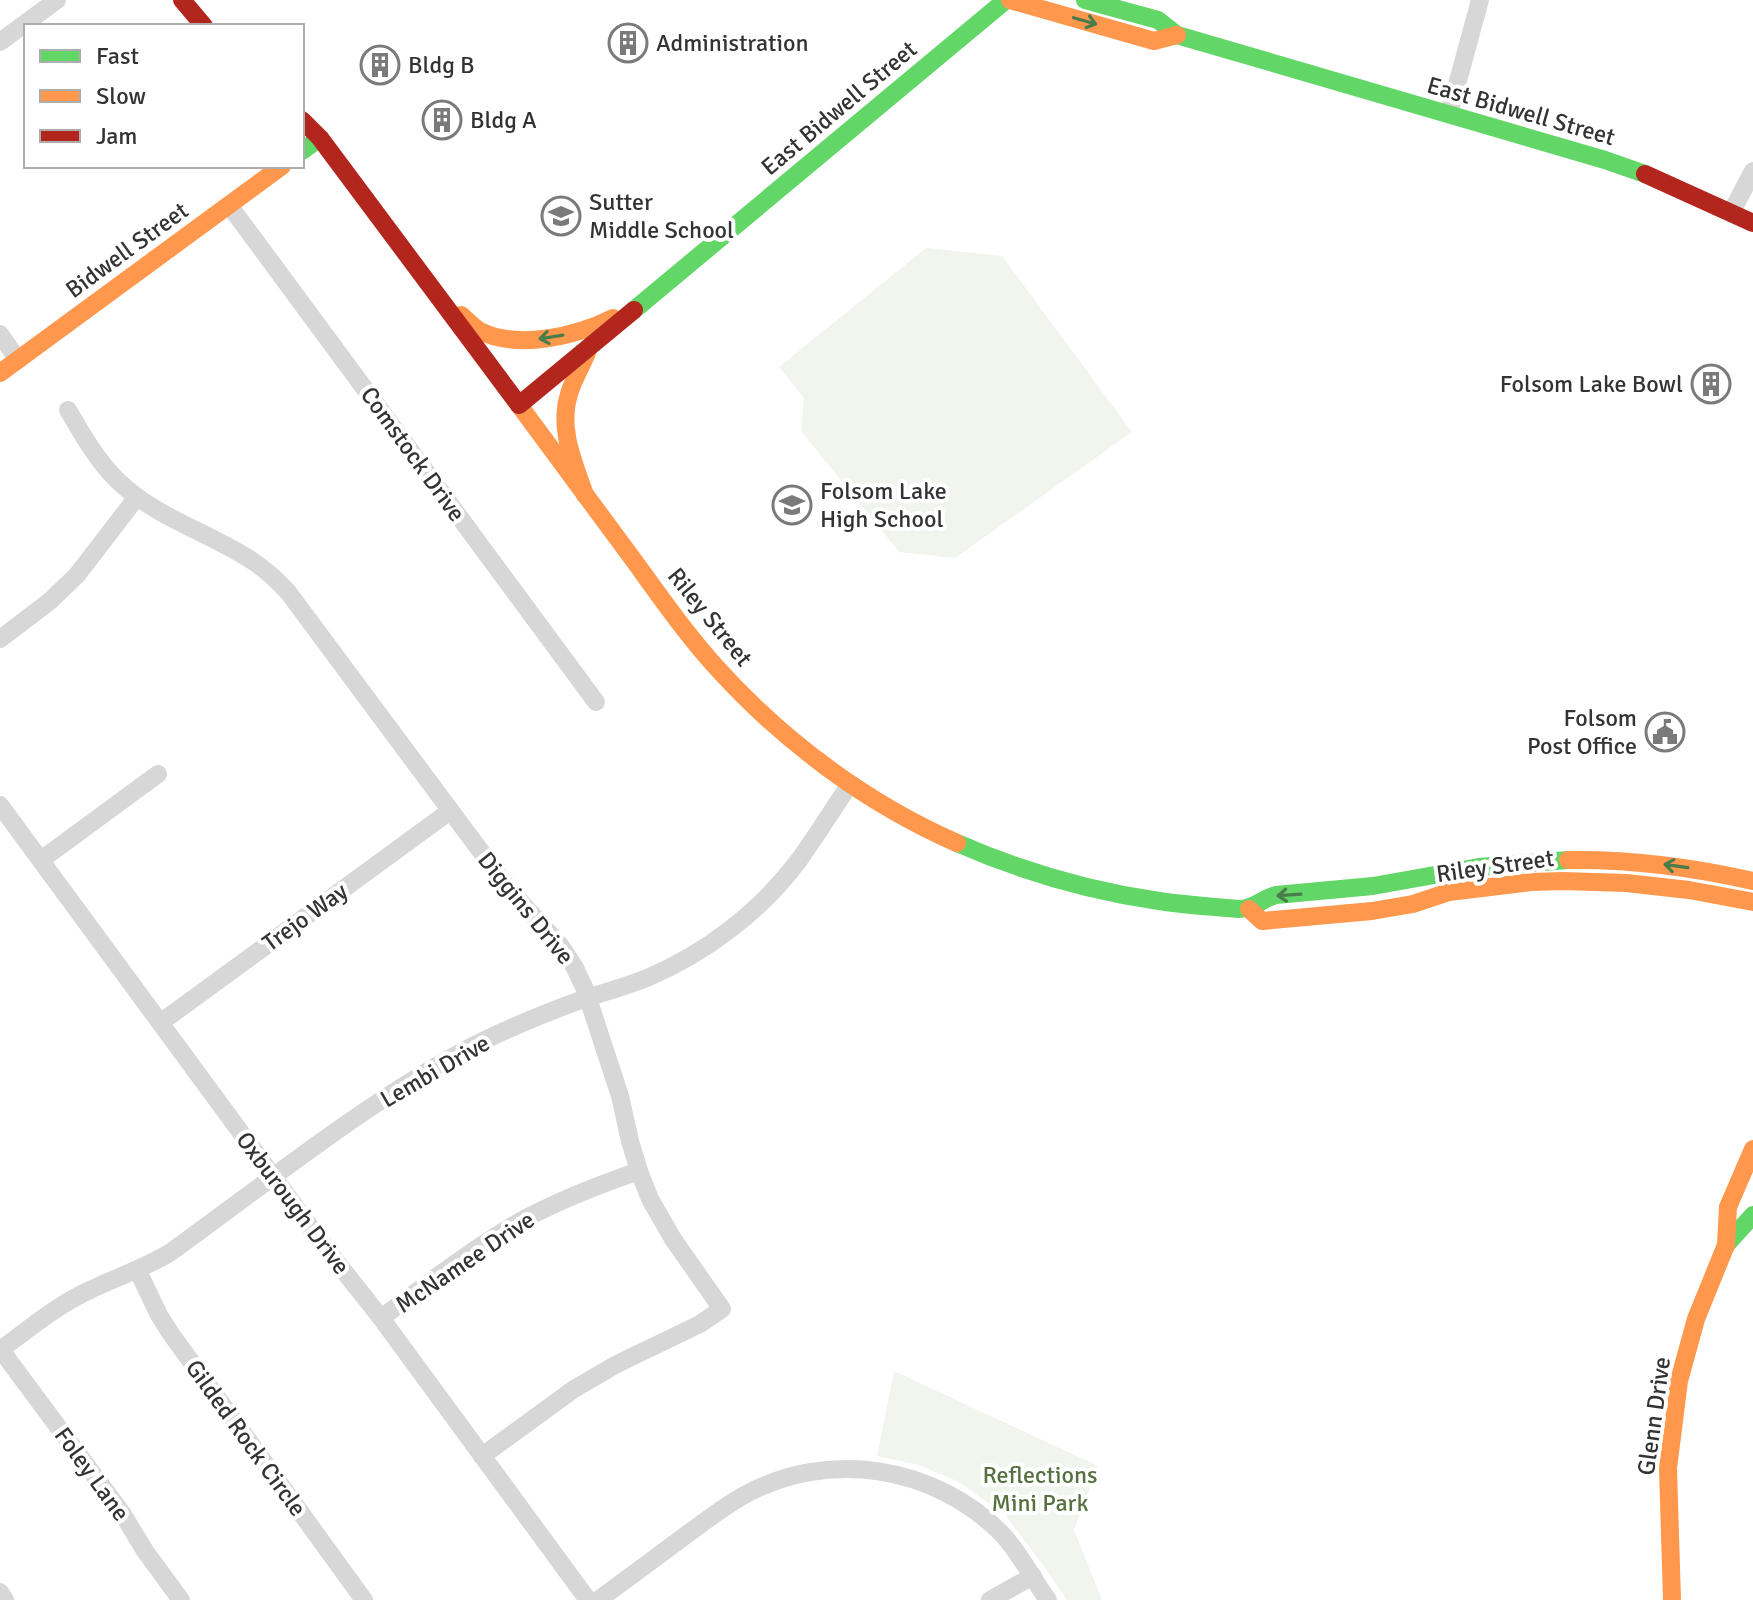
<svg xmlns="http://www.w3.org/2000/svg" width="1753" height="1600" viewBox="0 0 1753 1600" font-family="Signika,sans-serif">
	<rect width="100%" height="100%" fill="#fff"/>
	<g fill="#f1f5ed">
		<polygon points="926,248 1002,256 1132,432 955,558 899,552 801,431 804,398 779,367"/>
		<polygon points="894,1371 1098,1466 1074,1530 1102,1600 1067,1600 1046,1569 1006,1516 959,1482 919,1465 877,1456"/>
	</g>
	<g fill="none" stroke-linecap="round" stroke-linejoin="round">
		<g stroke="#d7d7d7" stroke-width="18">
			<polyline points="0,42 57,0"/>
			<polyline points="1449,114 1480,0"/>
			<polyline points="229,205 596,702"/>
			<polyline points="1731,213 1753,171"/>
			<polyline points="0,334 18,360"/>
			<path d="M68,410c17,29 33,58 59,79 37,31 84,45 124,71 14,9 26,20 37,32l220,296 52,57 14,21 11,23 35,107 10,45 9,30 11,28 23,40 49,70 -22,15 -83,40 -43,25 -92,67"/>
			<polyline points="0,639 50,601 77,575 137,497"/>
			<polyline points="0,805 328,1251 381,1318 588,1600"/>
			<polyline points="41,860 158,774"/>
			<polyline points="160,1023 450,811"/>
			<polyline points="138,1271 159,1315 171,1334 364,1600"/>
			<path d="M381,1318c45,-33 90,-68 138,-96 38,-21 79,-37 120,-51"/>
			<path d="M0,1350c29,-21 57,-45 90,-60 27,-13 55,-22 81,-38 90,-65 178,-136 274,-191 44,-25 91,-45 139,-62 21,-7 43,-13 63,-21 59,-25 114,-67 152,-118 18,-25 34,-51 51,-76"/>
			<polyline points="1,1350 122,1513 145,1551 181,1600"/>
			<polyline points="0,1592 5,1600"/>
			<path d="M598,1600c30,-22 59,-43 88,-65 18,-13 36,-27 55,-38 85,-49 194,-32 262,38 18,20 29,43 45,65"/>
			<polyline points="990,1600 1033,1576"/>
		</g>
		<g stroke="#63d668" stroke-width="18">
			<polyline points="1085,0 1158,20 1177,35 1605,160 1645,174"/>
			<polyline points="302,151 320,138"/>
			<polyline points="634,310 1006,0"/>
			<path d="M957,843c64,28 132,48 202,58 27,4 54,6 80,8 15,0 24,-11 37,-14l97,-9 106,-19 89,-7"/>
			<polyline points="1726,1245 1753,1215"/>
		</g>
		<g stroke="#ff974d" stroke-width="18">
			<polyline points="1010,0 1154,41 1177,35"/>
			<path d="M461,315c6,5 12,12 19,16 38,19 97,5 133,-13"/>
			<polyline points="0,373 282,166"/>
			<path d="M519,405c39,52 77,105 116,157 26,36 52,73 82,106 66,73 149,135 240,175"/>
			<path d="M585,495c-11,-32 -27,-66 -16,-101 4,-14 12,-27 18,-41"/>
			<path d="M1568,860c63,-1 124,7 185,21"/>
			<polyline points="1249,909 1262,921 1372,911 1413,904 1449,892 1531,882 1563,881 1626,883 1689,890 1753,902"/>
			<polyline points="1672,1600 1668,1468 1679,1381 1696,1319 1726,1245 1728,1207 1753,1149"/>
		</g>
		<g stroke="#b3261e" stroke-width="18">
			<polyline points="182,0 204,26"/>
			<polyline points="302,120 320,138 519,405 634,310"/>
			<polyline points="1645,174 1753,223"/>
		</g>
	</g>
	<defs><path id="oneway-shaft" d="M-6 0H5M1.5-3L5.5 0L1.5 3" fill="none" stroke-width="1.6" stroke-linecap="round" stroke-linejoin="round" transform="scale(2)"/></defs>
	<g stroke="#497c4b">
		<use href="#oneway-shaft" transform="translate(1085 21) rotate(16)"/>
		<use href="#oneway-shaft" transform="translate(551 337) rotate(171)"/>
		<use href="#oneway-shaft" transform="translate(1676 866) rotate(-172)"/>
		<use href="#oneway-shaft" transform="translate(1289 895) rotate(176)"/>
	</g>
	<defs>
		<symbol id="building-ring" viewBox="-11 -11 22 22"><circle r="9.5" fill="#fff" stroke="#7a7a7a" stroke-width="1.5"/><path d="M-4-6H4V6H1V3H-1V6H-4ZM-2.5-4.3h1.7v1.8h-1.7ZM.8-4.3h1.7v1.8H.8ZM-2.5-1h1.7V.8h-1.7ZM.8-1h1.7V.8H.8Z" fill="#7a7a7a"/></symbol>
		<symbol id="school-ring" viewBox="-11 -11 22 22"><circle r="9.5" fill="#fff" stroke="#7a7a7a" stroke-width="1.5"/><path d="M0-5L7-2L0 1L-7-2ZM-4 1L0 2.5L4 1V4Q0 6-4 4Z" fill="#7a7a7a"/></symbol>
		<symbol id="civic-ring" viewBox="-11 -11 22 22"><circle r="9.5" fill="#fff" stroke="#7a7a7a" stroke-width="1.5"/><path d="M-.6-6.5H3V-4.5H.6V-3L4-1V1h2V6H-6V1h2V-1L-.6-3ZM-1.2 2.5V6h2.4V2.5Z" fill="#7a7a7a"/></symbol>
	</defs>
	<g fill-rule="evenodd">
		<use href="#building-ring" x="606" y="21" width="44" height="44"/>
		<use href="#building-ring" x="358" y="43" width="44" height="44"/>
		<use href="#building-ring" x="420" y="98" width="44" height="44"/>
		<use href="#school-ring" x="539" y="194" width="44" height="44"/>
		<use href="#building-ring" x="1689" y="362" width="44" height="44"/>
		<use href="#school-ring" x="770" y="483" width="44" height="44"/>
		<use href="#civic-ring" x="1643" y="710" width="44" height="44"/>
	</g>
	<g text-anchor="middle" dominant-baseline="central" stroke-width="8" stroke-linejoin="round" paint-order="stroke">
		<g font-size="24" fill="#333" stroke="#fff" text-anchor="start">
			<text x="656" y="43">Administration</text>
			<text x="408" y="65">Bldg B</text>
			<text x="470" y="120">Bldg A</text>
			<text x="589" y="202">Sutter<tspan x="589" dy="28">Middle School</tspan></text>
			<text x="1683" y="384" text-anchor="end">Folsom Lake Bowl</text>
			<text x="820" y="491">Folsom Lake<tspan x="820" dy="28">High School</tspan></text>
			<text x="1637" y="718" text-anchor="end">Folsom<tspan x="1637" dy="28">Post Office</tspan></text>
		</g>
		<g font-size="24" fill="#333" stroke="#fff">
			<text transform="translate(839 108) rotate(-40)">East Bidwell Street</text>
			<text transform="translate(1521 111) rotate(16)">East Bidwell Street</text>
			<text transform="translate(127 250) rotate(-36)">Bidwell Street</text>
			<text transform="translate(413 454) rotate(54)">Comstock Drive</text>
			<text transform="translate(710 617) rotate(51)">Riley Street</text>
			<text transform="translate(1495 866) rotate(-8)">Riley Street</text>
			<text transform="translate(526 908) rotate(51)">Diggins Drive</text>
			<text transform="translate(305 917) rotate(-36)">Trejo Way</text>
			<text transform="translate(435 1071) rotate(-30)">Lembi Drive</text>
			<text transform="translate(293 1203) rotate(53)">Oxburough Drive</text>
			<text transform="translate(465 1262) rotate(-34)">McNamee Drive</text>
			<text transform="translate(1654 1416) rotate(-82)">Glenn Drive</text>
			<text transform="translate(246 1438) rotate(54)">Gilded Rock Circle</text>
			<text transform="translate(92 1474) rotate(54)">Foley Lane</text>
		</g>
		<g font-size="24" fill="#56703f" stroke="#fff">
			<text x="1040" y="1475">Reflections<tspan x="1040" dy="28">Mini Park</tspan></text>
		</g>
	</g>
	<rect x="24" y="24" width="280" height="144" fill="#ffffff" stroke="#adadad" stroke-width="2"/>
	<rect x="40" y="50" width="40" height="12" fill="#63d668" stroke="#adadad" stroke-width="2"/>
	<text x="96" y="64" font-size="24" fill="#333333">Fast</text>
	<rect x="40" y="90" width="40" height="12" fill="#ff974d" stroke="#adadad" stroke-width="2"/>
	<text x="96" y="104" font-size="24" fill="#333333">Slow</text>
	<rect x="40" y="130" width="40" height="12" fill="#b3261e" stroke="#adadad" stroke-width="2"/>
	<text x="96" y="144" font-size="24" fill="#333333">Jam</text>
</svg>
